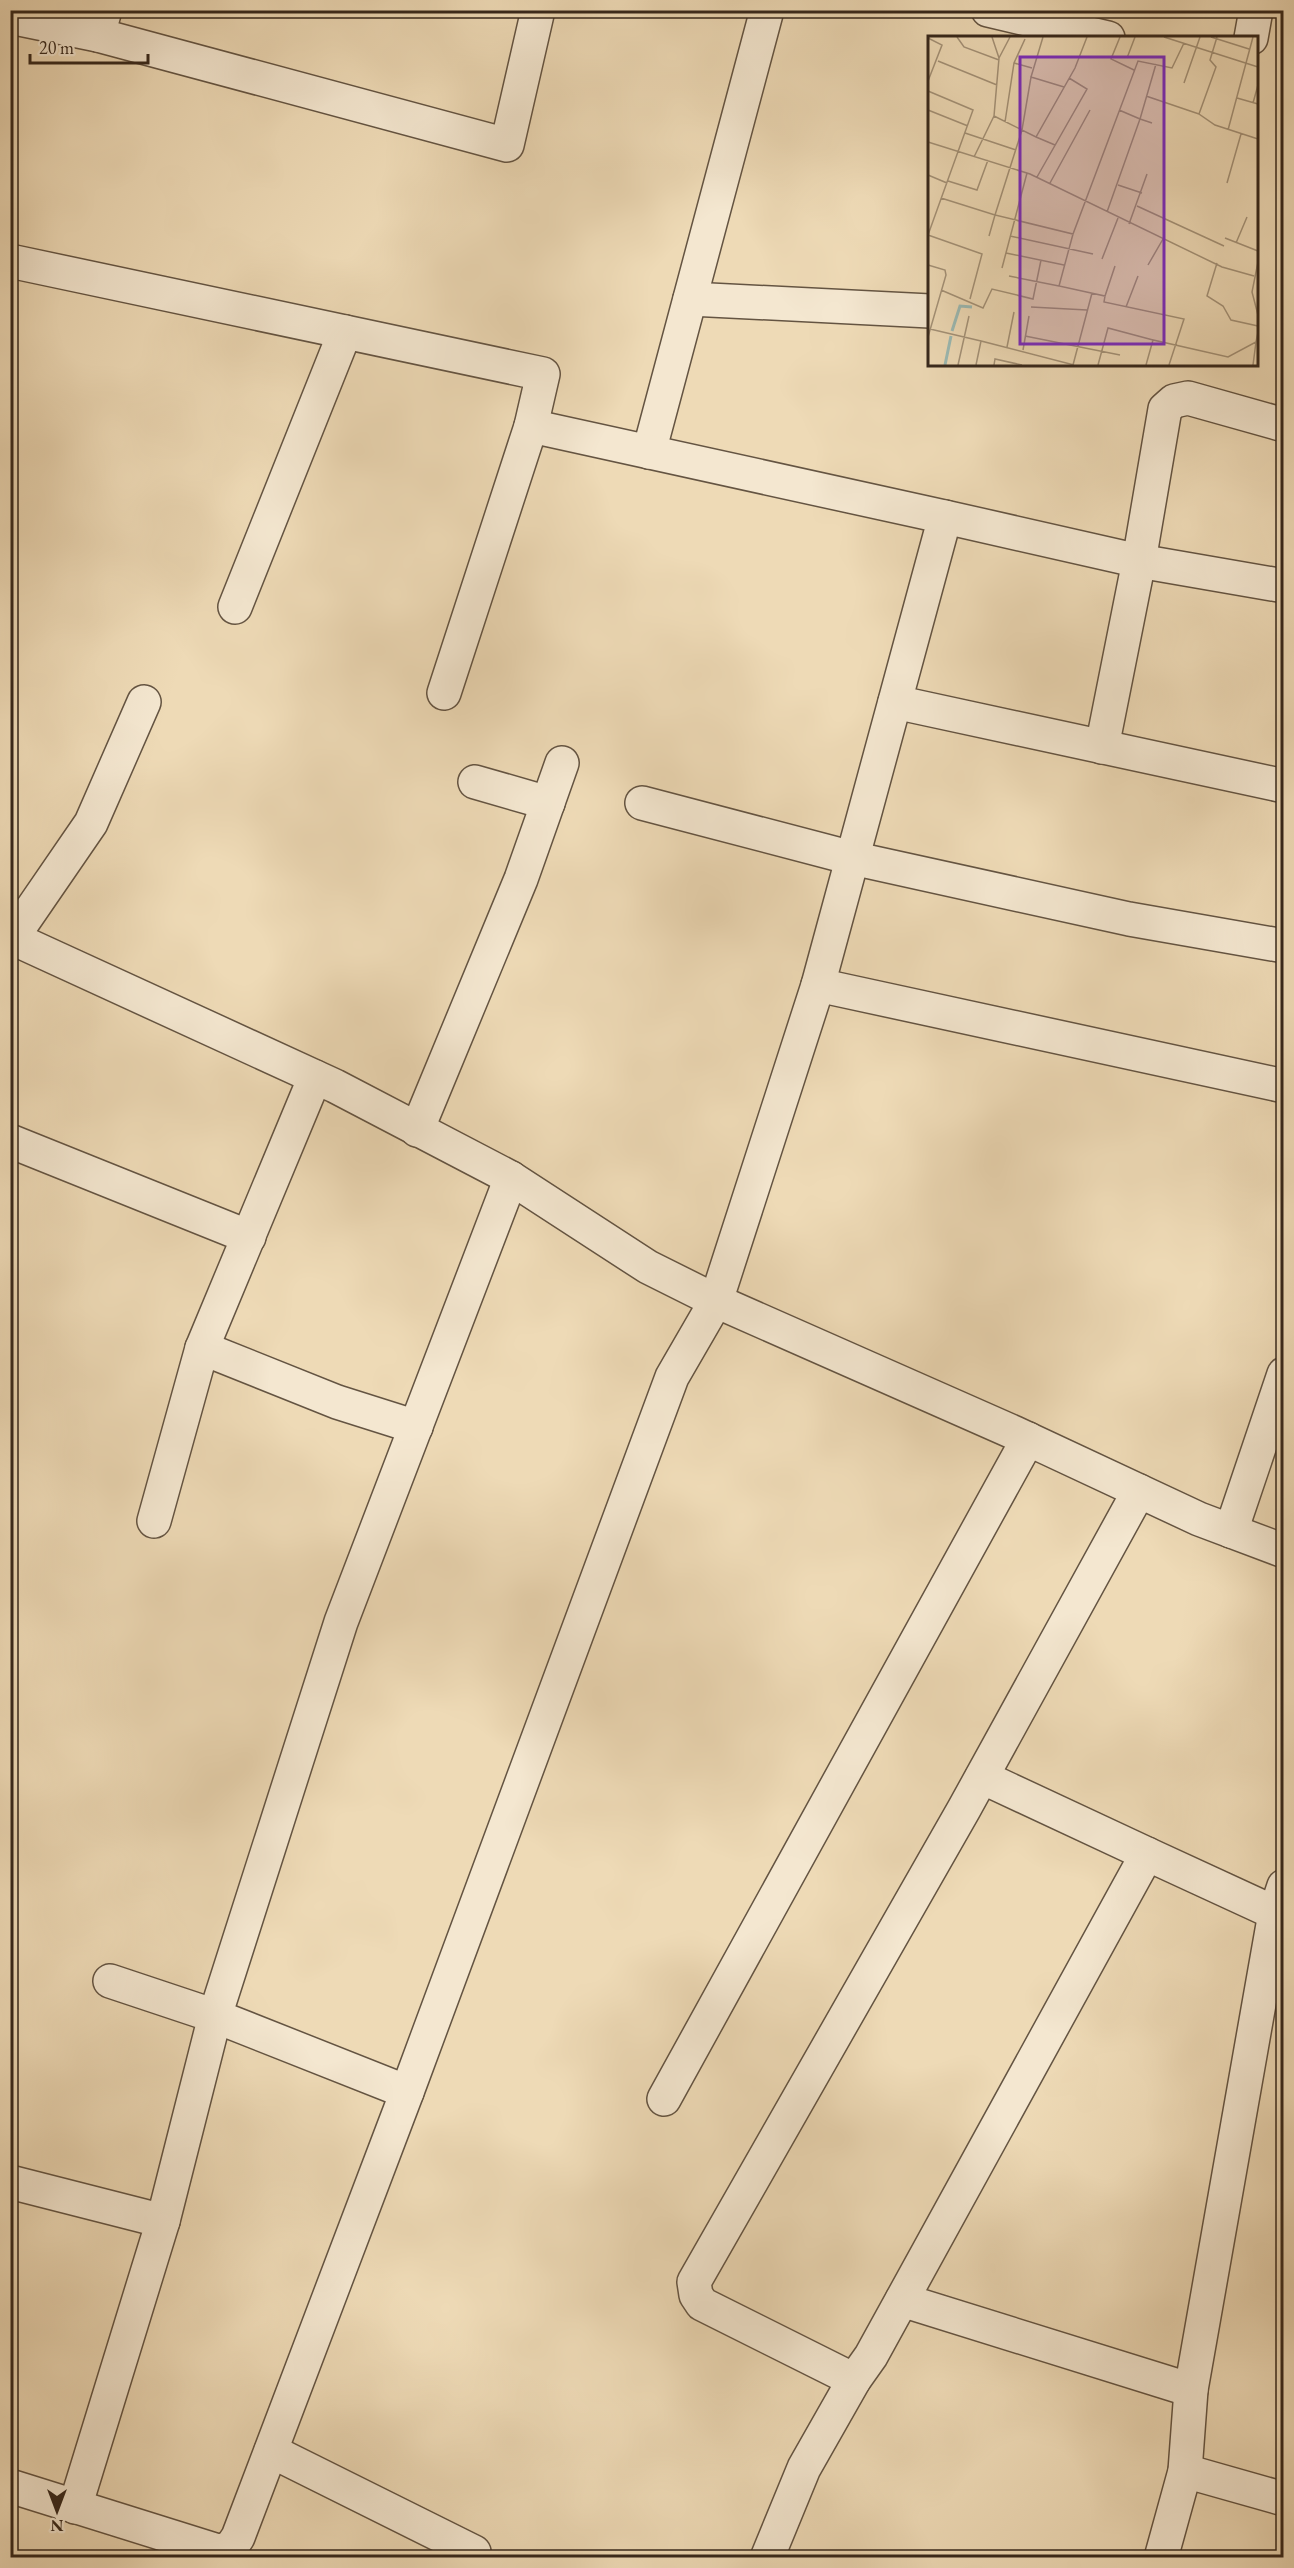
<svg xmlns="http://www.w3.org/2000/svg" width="1294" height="2568" viewBox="0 0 1294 2568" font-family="'EB Garamond',serif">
	<rect width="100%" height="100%" fill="#eedab6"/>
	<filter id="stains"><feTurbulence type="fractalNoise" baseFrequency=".00333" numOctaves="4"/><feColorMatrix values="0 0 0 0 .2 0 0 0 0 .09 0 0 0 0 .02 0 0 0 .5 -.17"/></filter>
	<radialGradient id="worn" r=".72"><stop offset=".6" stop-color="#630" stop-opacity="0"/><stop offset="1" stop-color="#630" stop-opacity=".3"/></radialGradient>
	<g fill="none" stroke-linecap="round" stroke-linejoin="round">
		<defs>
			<g id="minor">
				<polyline points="988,10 1108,38"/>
				<polyline points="10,17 98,35 105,10"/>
				<polyline points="98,35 507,145 538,10"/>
				<polyline points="1251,38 1256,10"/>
				<polyline points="10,261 543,374 531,426"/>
				<polyline points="690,299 930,311"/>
				<polyline points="649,452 767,10"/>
				<polyline points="945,517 1139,561 1284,586"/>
				<polyline points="235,607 345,332"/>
				<polyline points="444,693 531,426 945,517 818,985"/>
				<polyline points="895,702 1284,786"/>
				<polyline points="1102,747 1139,561 1165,409 1174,401 1188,398 1284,425"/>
				<polyline points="475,782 548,803"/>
				<polyline points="642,803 852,858 1129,919 1284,946"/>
				<polyline points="10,937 335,1086 511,1178 648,1267 716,1301 1015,1433 1199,1519 1284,1551"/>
				<polyline points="12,938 91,823 144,702"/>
				<polyline points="417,1130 521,879 562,763"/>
				<polyline points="10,1141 249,1237"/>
				<polyline points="202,1348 337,1402 416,1427"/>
				<polyline points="154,1521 202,1348 315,1077"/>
				<polyline points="1231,1531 1284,1374"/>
				<polyline points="982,1777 1147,1854"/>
				<polyline points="407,2092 215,2016 341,1622 511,1178"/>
				<polyline points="664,2099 1028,1439"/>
				<polyline points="10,2182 163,2221"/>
				<polyline points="902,2300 1191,2390 1275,1913 1284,1918"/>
				<polyline points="854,2380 702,2304 696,2295 694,2282 964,1809 1139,1491"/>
				<polyline points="271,2451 474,2552 471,2558"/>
				<polyline points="1185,2471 1284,2499"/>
				<polyline points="10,2486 221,2552 232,2546 238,2537 407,2092 672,1377 716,1301 818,985 1284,1086"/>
				<polyline points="75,2507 163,2221 215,2016 110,1981"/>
				<polyline points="767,2558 804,2468 854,2380 871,2356 1147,1854 1275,1913 1284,1886"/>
				<polyline points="1161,2558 1185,2471 1191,2390"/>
			</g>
		</defs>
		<use href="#minor" stroke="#645442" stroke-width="36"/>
		<use href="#minor" stroke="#f4e7d0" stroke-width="33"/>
	</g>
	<g transform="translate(928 36)">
		<rect width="330" height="330" fill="#eedab6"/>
		<path fill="none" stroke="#9bbab4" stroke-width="3" d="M24,295l8,-25 12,1M17,329l6,-29"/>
		<path fill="none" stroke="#a49278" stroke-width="1.5" d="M29,1l7,10 35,13M64,1l7,21 -5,58 28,14 9,-53 33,10M159,1l-12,31 -39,69 -14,-7 -27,85 78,19 65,-173 34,7 12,-25M192,1l-9,22 23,11M236,1l94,30M283,1l38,12M289,1l-7,23 6,7 -17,47 16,11 43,14M0,2l14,7 -14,36M71,22l11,-21M199,22l8,-21M10,25l59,24M86,27l18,5M103,41l12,-40M256,47l16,-46M0,55l45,19 -45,125M218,60l53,18M309,62l21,6M325,67l5,-18M0,74l40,16M77,86l9,-59 11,-24M224,87l-12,-4 16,-55M300,94l25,-93M37,97l51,17M108,101l19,8M0,106l102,32 192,93 32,9M46,121l20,-41M0,139l19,8M109,141l50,-88 -18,-11M20,145l29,9 11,-30M122,147l40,-73M299,147l14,-49M190,149l24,8M13,162l54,17 -6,21M209,170l87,40M179,176l33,-93 -21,-9M201,188l18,-50M145,198l-14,52 46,10 10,-30M0,199l54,19 -12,45M82,200l83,18M297,202l33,13M308,207l11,-26M78,217l58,12M174,223l16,-41M330,226l-6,30 6,23M289,227l-10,33 16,10 8,14 27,6M0,229l17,5 1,5 -18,62M220,229l15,-26M74,232l25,-95M81,240l50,10M13,254l42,18 9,-19 41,10 8,-39M177,260l-1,6 80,17 -15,46M103,271l56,3M198,271l12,-31M2,293l51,12M97,300l95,19M79,311l7,-35M95,314l6,-34M30,329l11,-49M48,329l5,-24 93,24M66,329l1,-6 27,6M145,329l19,-72M170,329l10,-37 45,12M218,329l7,-25 75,17 28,-15 2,-10M325,329l3,-23"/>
		<path fill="#7b2cbf" fill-opacity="0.15" stroke="#7b2cbf" stroke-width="3" d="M92,21h144v287h-144z"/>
		<rect width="330" height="330" fill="none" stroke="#36271b" stroke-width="3"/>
	</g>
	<rect width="1294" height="2568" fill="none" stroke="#eedab6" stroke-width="36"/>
	<rect x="12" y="12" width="1270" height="2544" fill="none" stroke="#36271b" stroke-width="3"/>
	<rect x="18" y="18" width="1258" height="2532" fill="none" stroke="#36271b" stroke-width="1.5"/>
	<g transform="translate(57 2511) rotate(180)" stroke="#f4e7d0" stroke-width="4.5" paint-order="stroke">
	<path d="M0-4.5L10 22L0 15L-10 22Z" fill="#36271b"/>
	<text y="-9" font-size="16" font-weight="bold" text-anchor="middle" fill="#36271b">N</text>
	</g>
	<path d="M30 54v9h118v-9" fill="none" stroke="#36271b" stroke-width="3"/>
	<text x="39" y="54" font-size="18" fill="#36271b" stroke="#f4e7d0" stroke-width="4.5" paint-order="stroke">20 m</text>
	<rect width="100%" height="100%" filter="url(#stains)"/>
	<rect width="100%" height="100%" fill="url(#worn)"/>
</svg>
